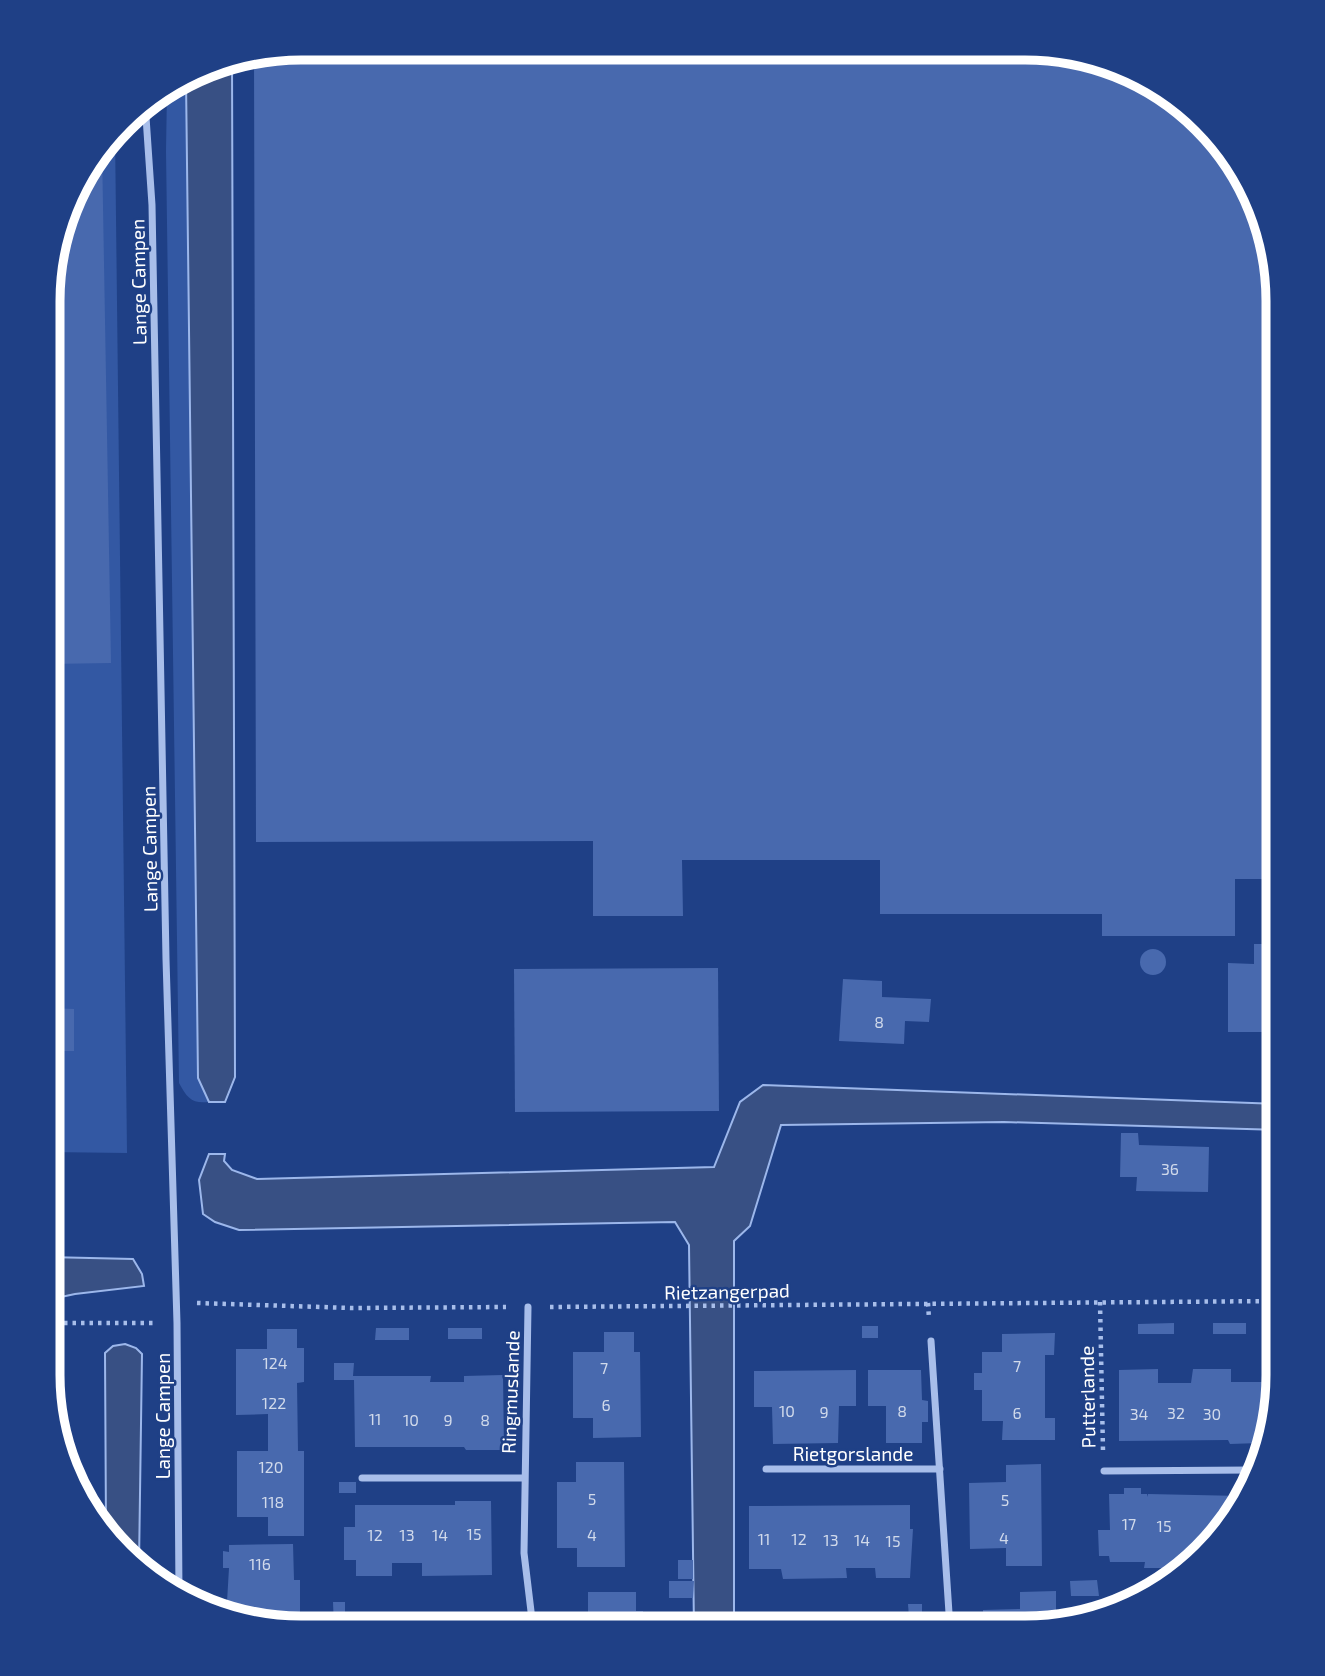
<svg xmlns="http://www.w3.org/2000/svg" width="1325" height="1676" viewBox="0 0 1325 1676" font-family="'Exo 2',sans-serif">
	<rect width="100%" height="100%" fill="#1f4086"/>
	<g fill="#3358a3">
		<path d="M186,80l12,998 11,24c-17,2 -22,-4 -30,-19l-13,-932 1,-60z"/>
		<polygon points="115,133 127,1153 48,1152 49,267 81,174"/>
	</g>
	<g fill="#385084" stroke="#9cb7eb" stroke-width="2">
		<polygon points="232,59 235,1077 225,1102 209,1102 198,1078 186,80 219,61"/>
		<polygon points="763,1085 1277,1104 1277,1130 1004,1122 781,1125 750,1226 734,1241 734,1628 694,1628 689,1245 675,1222 239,1230 215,1222 203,1214 199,1180 209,1154 225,1154 224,1161 232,1170 257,1179 714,1167 740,1102"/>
		<polygon points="47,1257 133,1259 142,1274 144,1286 75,1294 47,1300"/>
		<polygon points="125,1344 136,1348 142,1354 139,1564 106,1528 105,1353 113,1346"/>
	</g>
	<g fill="#4869ae">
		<polygon points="301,47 1058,49 1165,90 1244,174 1278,300 1277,879 1235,879 1235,936 1102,936 1102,914 880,914 880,860 682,860 683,916 593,916 593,841 256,842 254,55"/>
		<polygon points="102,149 111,663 49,664 49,267 81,174"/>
		<polygon points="1254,944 1277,944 1275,1032 1228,1032 1228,963 1254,964"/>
		<circle cx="1153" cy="962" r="13"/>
		<polygon points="718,968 719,1111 515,1112 514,969"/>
		<polygon points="843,979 882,981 882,997 931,999 929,1022 905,1021 904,1044 839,1041"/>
		<polygon points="48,1008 74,1009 74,1051 51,1051 50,1072"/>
		<polygon points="1121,1133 1138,1133 1139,1145 1209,1147 1208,1192 1136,1191 1137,1177 1120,1177"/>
		<polygon points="1174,1323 1174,1334 1138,1334 1138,1324"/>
		<rect x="1213" y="1323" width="33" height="11"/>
		<rect x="862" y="1326" width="16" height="12"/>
		<polygon points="376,1328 409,1328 409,1340 375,1340"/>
		<rect x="448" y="1328" width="34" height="11"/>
		<polygon points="267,1329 297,1329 297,1348 304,1348 304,1382 297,1383 298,1451 304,1451 304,1536 268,1536 268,1517 237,1517 237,1451 268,1451 268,1414 236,1415 236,1349 267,1349"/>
		<polygon points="604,1332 634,1332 634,1352 640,1352 641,1437 593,1438 593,1418 573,1418 573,1352 604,1352"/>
		<polygon points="1055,1333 1054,1355 1045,1355 1045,1418 1055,1418 1055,1440 1002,1440 1003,1421 982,1421 982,1390 974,1390 974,1373 982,1373 982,1352 1002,1352 1002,1334"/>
		<polygon points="334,1363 354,1363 353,1376 431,1376 430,1382 464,1382 464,1376 503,1375 504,1450 466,1450 464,1447 355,1447 354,1380 334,1380"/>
		<polygon points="1158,1369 1158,1383 1191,1383 1193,1369 1231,1369 1231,1382 1268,1382 1268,1420 1260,1443 1230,1444 1228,1440 1119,1441 1119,1370"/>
		<polygon points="856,1370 856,1406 839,1406 838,1443 773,1444 772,1407 754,1407 754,1371"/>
		<polygon points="868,1370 921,1370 922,1400 928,1401 928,1422 922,1422 922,1443 886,1443 886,1406 868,1406"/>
		<polygon points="576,1462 624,1462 625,1567 577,1567 577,1548 557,1548 557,1482 576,1482"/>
		<polygon points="1041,1464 1042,1566 1006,1566 1006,1548 970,1549 969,1483 1006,1482 1006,1465"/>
		<rect x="339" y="1482" width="17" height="11"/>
		<polygon points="1124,1488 1141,1488 1141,1494 1147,1494 1147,1497 1148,1494 1242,1496 1235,1516 1187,1561 1182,1561 1180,1568 1144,1568 1145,1562 1110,1562 1109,1556 1099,1556 1098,1530 1110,1530 1109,1494 1124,1494"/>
		<polygon points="455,1501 491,1501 492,1575 422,1576 422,1563 392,1563 392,1576 356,1576 356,1560 344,1560 344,1527 355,1527 355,1505 455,1505"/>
		<polygon points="910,1505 910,1529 913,1529 910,1578 876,1578 875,1568 846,1568 847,1578 783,1579 781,1569 749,1569 749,1506"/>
		<polygon points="293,1544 294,1580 300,1580 300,1620 294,1620 294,1628 284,1628 229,1610 227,1602 229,1568 223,1568 223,1551 229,1552 229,1545"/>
		<rect x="678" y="1560" width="15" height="19"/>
		<polygon points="1097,1580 1099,1596 1071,1596 1070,1581"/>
		<polygon points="669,1581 694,1581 693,1598 669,1598"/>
		<polygon points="1056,1591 1056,1624 1040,1628 983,1628 983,1610 1020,1609 1020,1592"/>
		<polygon points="588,1592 636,1592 636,1611 643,1611 643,1628 563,1628 563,1616 568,1616 568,1612 588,1612"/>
		<polygon points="333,1602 345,1602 345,1628 334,1628"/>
		<polygon points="908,1604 922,1604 922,1618 909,1618"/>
		<rect x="446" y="1614" width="22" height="14"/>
		<rect x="380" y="1615" width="22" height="13"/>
	</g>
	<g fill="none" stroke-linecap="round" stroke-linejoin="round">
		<g stroke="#a8beea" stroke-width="4.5" stroke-dasharray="3.5 5" stroke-linecap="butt">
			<polyline points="1100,1302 1103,1451"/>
			<polyline points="197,1303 352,1308 506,1307"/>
			<polyline points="928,1303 929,1319"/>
			<polyline points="550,1307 1277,1301"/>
			<polyline points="47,1323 155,1323"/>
		</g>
		<g stroke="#a8beea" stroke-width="7">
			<polyline points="140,106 146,117 152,205 166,959 177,1323 179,1593"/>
			<polyline points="528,1307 524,1553 533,1628"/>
			<polyline points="931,1341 950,1628"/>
			<polyline points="766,1469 940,1469"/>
			<polyline points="1104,1471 1251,1470"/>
			<polyline points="362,1478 524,1478"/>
		</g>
	</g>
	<g text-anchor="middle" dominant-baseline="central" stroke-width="5" stroke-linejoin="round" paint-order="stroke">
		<g font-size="16" fill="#d1daeb">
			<text x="879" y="1021">8</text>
			<text x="1170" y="1168">36</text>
			<text x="275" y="1362">124</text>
			<text x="1017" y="1365">7</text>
			<text x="604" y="1367">7</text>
			<text x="274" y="1402">122</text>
			<text x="606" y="1404">6</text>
			<text x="787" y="1410">10</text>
			<text x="902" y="1410">8</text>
			<text x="824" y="1411">9</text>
			<text x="1017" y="1412">6</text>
			<text x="1176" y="1412">32</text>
			<text x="1139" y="1413">34</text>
			<text x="1212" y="1413">30</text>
			<text x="375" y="1418">11</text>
			<text x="411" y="1419">10</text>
			<text x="448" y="1419">9</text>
			<text x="485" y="1419">8</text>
			<text x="271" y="1466">120</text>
			<text x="592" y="1498">5</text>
			<text x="1005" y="1499">5</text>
			<text x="273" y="1501">118</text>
			<text x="1129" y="1523">17</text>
			<text x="1164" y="1525">15</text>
			<text x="474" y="1533">15</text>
			<text x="375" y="1534">12</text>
			<text x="407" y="1534">13</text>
			<text x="440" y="1534">14</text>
			<text x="592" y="1534">4</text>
			<text x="1004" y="1537">4</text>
			<text x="764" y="1538">11</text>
			<text x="799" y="1538">12</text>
			<text x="831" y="1539">13</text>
			<text x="862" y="1539">14</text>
			<text x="893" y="1540">15</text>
			<text x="260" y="1563">116</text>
		</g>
		<g font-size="19" fill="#fff" stroke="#1f4086">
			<text transform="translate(138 282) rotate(-91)">Lange Campen</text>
			<text transform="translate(149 849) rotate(-91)">Lange Campen</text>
			<text transform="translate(727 1291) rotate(-1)">Rietzangerpad</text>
			<text transform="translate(510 1392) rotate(-88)">Ringmuslande</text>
			<text transform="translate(1087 1397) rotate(-91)">Putterlande</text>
			<text transform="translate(162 1416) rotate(-90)">Lange Campen</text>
			<text x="853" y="1453">Rietgorslande</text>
		</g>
	</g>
	<path d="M0 0H1325V1676H0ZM301 60H1025A241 241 0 0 1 1266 301V1375A241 241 0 0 1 1025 1616H301A241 241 0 0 1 60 1375V301A241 241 0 0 1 301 60Z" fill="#1f4086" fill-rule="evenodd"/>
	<path fill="none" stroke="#fff" stroke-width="9" d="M301 60H1025A241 241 0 0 1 1266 301V1375A241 241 0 0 1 1025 1616H301A241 241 0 0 1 60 1375V301A241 241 0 0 1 301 60Z"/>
</svg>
